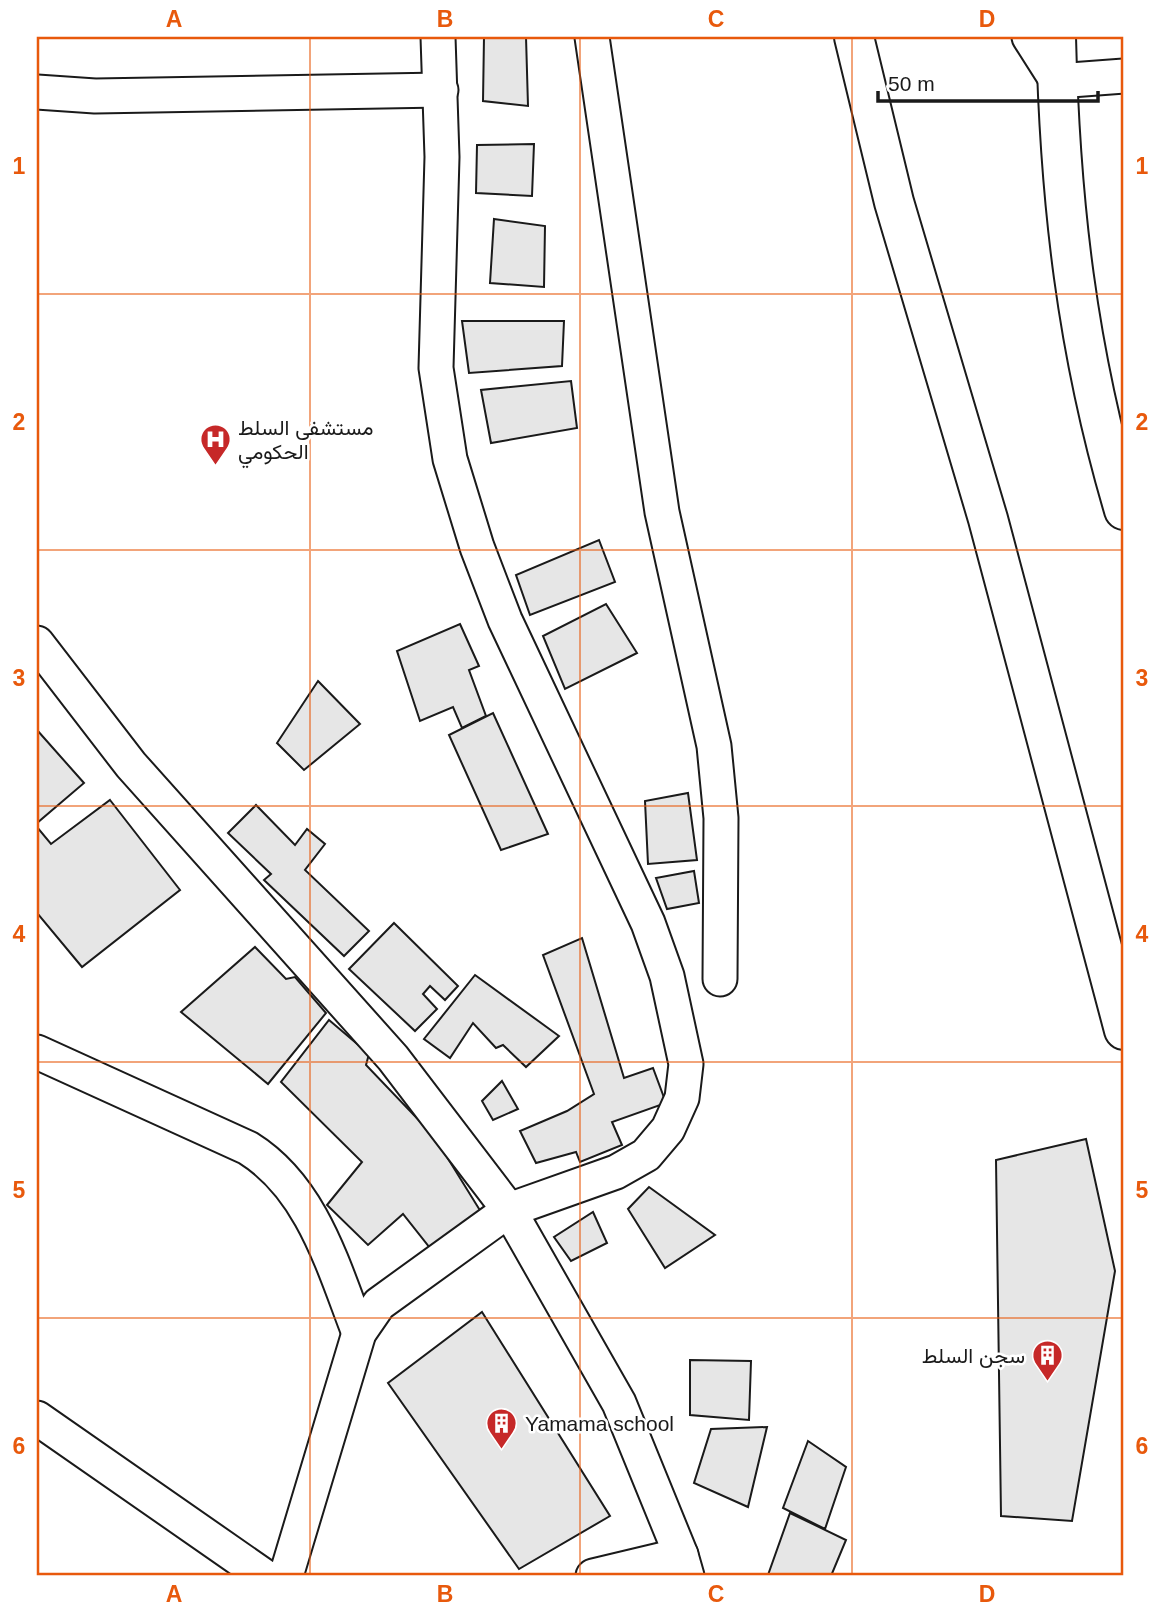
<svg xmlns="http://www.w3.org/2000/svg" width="1161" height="1613" viewBox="0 0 1161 1613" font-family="Helvetica,Vazirmatn,sans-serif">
	<rect width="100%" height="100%" fill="#fff"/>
	<g fill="#e6e6e6" stroke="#1a1a1a" stroke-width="2">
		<polygon points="484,37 526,37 528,106 483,101"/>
		<polygon points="534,144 532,196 476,193 477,145"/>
		<polygon points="494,219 545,226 544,287 490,283"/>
		<polygon points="462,321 564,321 562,366 469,373"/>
		<polygon points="571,381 577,428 491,443 481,390"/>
		<polygon points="599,540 615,582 530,615 516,575"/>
		<polygon points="606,604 637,653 565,689 543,636"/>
		<polygon points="460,624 479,666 469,670 486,716 462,728 453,707 420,721 397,651"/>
		<polygon points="318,681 360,724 304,770 277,743"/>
		<polygon points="493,713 548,834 501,850 449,735"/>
		<polygon points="37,730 84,783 37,823"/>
		<polygon points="688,793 697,860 648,864 645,801"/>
		<polygon points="110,800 180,890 82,967 37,913 37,827 51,844"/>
		<polygon points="256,805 295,845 307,829 325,844 305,870 369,931 344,956 264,880 271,874 228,833"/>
		<polygon points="694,871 699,903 667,909 656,878"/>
		<polygon points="394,923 458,986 445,1000 430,986 423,994 437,1009 415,1031 349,969"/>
		<polygon points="582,938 624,1078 653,1068 666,1103 612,1122 622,1145 580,1162 576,1152 536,1163 520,1131 567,1111 594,1094 543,955"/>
		<polygon points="255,947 286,979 295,977 326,1013 268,1084 181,1012"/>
		<polygon points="475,975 559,1036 526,1067 503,1045 496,1048 473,1023 450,1058 424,1039"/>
		<polygon points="329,1020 369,1054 366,1065 434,1136 481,1212 434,1253 403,1214 368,1245 327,1205 362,1162 281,1082"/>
		<polygon points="502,1081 518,1109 493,1120 482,1101"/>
		<polygon points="1086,1139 1115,1271 1072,1521 1001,1516 996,1160"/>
		<polygon points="649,1187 715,1235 665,1268 628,1209"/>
		<polygon points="593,1212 607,1243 571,1261 554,1237"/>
		<polygon points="482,1312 610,1516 519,1569 388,1383"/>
		<polygon points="690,1360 751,1361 749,1420 690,1415"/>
		<polygon points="767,1427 748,1507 694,1483 711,1429"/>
		<polygon points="808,1441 846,1467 825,1529 783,1508"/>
		<polygon points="790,1513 846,1540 831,1576 768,1575"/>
	</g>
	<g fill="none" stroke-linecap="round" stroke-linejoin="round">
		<defs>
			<g id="minor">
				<polyline points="592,37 662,512 714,746 721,818 720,979"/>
				<polyline points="1029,37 1057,81 1124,76"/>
				<polyline points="37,92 95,96 441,90"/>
				<polyline points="37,643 131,765 393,1058 509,1210 619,1403 681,1555 687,1576"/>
				<path d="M37,1052l211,96c64,40 85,118 111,185"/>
				<polyline points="37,1418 264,1576"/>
				<polyline points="286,1576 359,1333 379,1304 509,1210 616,1172 646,1155 668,1129 682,1098 686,1064 667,976 648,923 505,620 477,547 450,459 436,368 442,157 438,37"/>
				<polyline points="593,1576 681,1555"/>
			</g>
			<g id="major">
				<polyline points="854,37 894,202 988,519 1124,1030"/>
				<path d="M1056,37c4,166 21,314 68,473"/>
			</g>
		</defs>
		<use href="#minor" stroke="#1a1a1a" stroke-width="37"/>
		<use href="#major" stroke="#1a1a1a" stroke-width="42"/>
		<use href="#minor" stroke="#fff" stroke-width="33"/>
		<use href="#major" stroke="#fff" stroke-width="38"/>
	</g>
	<path fill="none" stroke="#e8590c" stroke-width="2" stroke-opacity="0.55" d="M310,37v1539M580,37v1539M852,37v1539M37,294h1087M37,550h1087M37,806h1087M37,1062h1087M37,1318h1087"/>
	<defs>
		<symbol id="hospital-pin" viewBox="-11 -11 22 30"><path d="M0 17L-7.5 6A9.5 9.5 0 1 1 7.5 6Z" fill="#c62828" stroke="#fff"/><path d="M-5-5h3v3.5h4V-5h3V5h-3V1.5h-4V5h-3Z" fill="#fff"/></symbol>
		<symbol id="building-pin" viewBox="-11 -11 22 30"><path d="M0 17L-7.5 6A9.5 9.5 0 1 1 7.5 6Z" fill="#c62828" stroke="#fff"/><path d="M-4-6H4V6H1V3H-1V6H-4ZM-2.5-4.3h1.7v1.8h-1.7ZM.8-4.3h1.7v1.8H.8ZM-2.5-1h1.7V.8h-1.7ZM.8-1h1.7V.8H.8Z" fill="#fff"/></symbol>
	</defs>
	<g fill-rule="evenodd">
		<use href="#hospital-pin" x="198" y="422" width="35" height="47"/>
		<use href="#building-pin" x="1030" y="1338" width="35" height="47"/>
		<use href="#building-pin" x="484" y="1406" width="35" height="47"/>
	</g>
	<g text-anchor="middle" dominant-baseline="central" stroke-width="5" stroke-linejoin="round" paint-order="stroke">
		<g font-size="21" fill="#1a1a1a" stroke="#fff" text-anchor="start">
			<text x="238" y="427">مستشفى السلط<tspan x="238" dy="24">الحكومي</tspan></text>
			<text x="1025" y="1355" text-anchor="end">سجن السلط</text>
			<text x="525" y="1423">Yamama school</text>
		</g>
	</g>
	<rect width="1161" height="1613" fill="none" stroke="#ffffff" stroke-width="77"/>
	<path d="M878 91v10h220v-10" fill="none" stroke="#1a1a1a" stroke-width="3.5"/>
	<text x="888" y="91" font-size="21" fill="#1a1a1a" stroke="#ffffff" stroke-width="5" paint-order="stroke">50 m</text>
	<rect x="38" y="38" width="1084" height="1536" fill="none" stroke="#e8590c" stroke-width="2.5"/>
	<g font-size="23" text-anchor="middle" font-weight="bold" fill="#e8590c">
		<text x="174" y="27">A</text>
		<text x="445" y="27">B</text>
		<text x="716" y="27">C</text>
		<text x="987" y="27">D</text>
		<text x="19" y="174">1</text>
		<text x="1142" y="174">1</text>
		<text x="19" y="430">2</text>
		<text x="1142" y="430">2</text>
		<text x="19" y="686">3</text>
		<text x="1142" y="686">3</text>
		<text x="19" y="942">4</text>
		<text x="1142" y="942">4</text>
		<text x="19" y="1198">5</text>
		<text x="1142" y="1198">5</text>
		<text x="19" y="1454">6</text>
		<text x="1142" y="1454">6</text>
		<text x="174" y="1602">A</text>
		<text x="445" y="1602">B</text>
		<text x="716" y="1602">C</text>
		<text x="987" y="1602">D</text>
	</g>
</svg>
